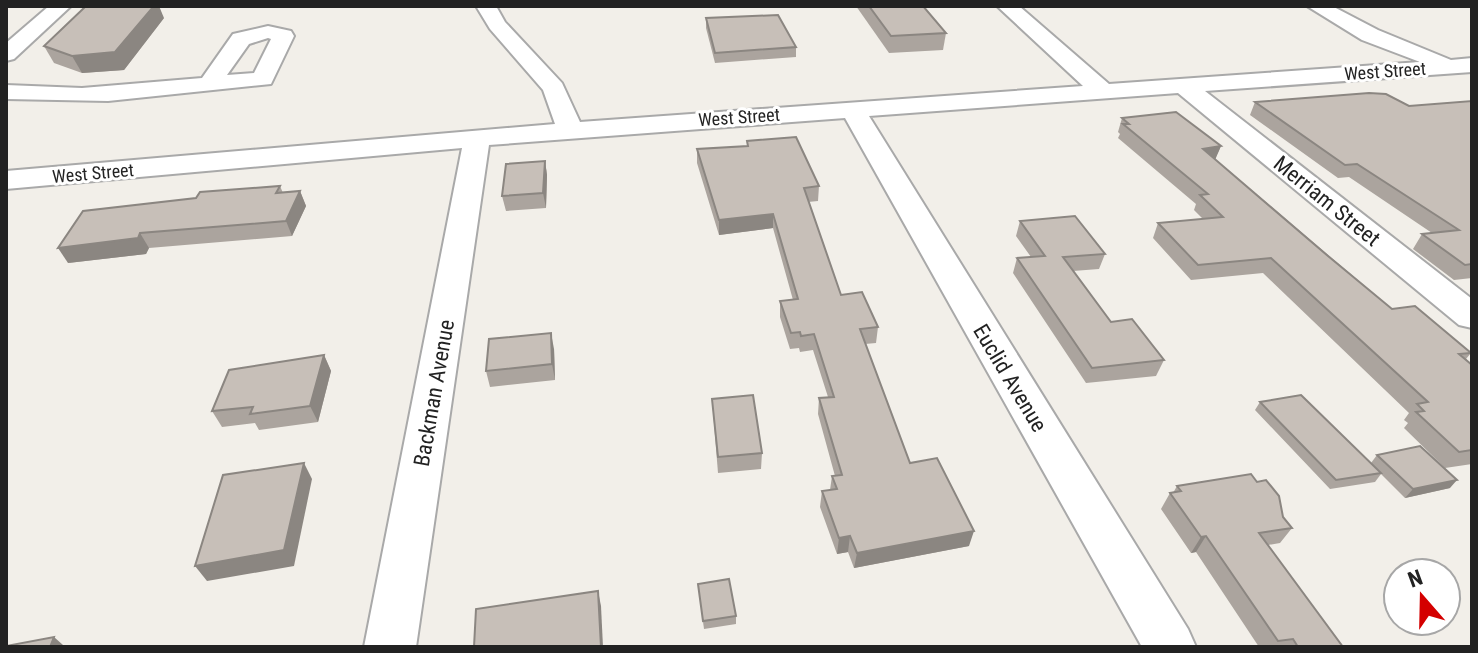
<svg xmlns="http://www.w3.org/2000/svg" width="1478" height="653" viewBox="0 0 1478 653" font-family="'Roboto Condensed',sans-serif">
	<rect width="100%" height="100%" fill="#f2efe9"/>
	<g fill="none" stroke-linecap="round" stroke-linejoin="round">
		<defs>
			<g id="minor">
				<polygon points="49,6 71,6 14,59 6,61 6,43"/>
				<polygon points="476,6 496,6 505,22 562,83 580,122 1083,86 997,6 1019,6 1109,84 1420,62 1362,40 1307,6 1332,6 1378,30 1451,60 1472,58 1472,72 1205,91 1472,299 1472,328 1459,325 1178,93 869,116 1188,629 1196,647 1142,647 845,118 489,145 416,647 364,647 462,148 6,189 6,171 555,124 543,90 490,29"/>
				<path d="M268,26l23,5 3,5 -23,48 -163,17 -102,-2v-14l76,3 120,-10 31,-44zM268,38l3,1 -17,34 -27,2 22,-31z"/>
			</g>
		</defs>
		<use href="#minor" stroke="#a9a9a9" stroke-width="4"/>
		<use href="#minor" fill="#fff" fill-rule="evenodd"/>
	</g>
	<g fill="#aba49e">
		<polygon points="856,6 923,6 946,33 943,50 889,53"/>
		<polygon points="164,18 124,70 82,73 54,63 44,46"/>
		<polygon points="706,18 796,47 796,57 715,63 706,28"/>
		<polygon points="1472,101 1472,278 1454,280 1413,249 1422,234 1432,233 1349,177 1338,178 1250,115 1255,102 1409,106"/>
		<polygon points="1122,118 1221,146 1215,159 1392,309 1471,353 1466,359 1472,365 1472,464 1445,468 1404,428 1408,423 1404,420 1409,413 1263,273 1191,280 1153,238 1158,223 1203,219 1194,210 1196,204 1118,138 1120,134 1118,132"/>
		<polygon points="747,141 819,186 818,201 808,202 841,295 878,327 876,343 865,344 910,463 969,546 854,568 848,552 837,554 820,507 822,491 830,490 832,476 835,476 818,414 819,398 828,397 813,350 800,352 799,348 790,349 780,317 780,301 793,300 773,228 719,235 697,163 697,149 747,146"/>
		<polygon points="545,161 547,175 546,208 506,211 502,196"/>
		<polygon points="280,186 283,193 300,191 306,206 292,236 149,248 146,254 68,263 196,198"/>
		<polygon points="1020,221 1105,254 1099,269 1073,271 1111,322 1164,360 1156,376 1086,383 1013,273 1017,258 1031,257 1016,236"/>
		<polygon points="554,349 555,380 490,387 486,371"/>
		<polygon points="324,355 331,371 318,422 259,430 255,423 222,427 212,411"/>
		<polygon points="712,399 762,453 761,469 718,473"/>
		<polygon points="1260,402 1371,463 1377,455 1450,488 1405,498 1381,474 1375,482 1330,489 1255,410"/>
		<polygon points="1177,486 1283,517 1292,528 1280,543 1268,545 1343,647 1259,647 1196,552 1191,553 1161,509 1170,493 1173,493"/>
		<polygon points="698,584 736,616 736,624 704,629"/>
	</g>
	<g fill="#8b8681">
		<polygon points="149,6 159,6 164,18 124,70 82,73 72,56"/>
		<polygon points="1221,146 1215,160 1203,149"/>
		<polygon points="545,161 547,175 546,208 543,193"/>
		<polygon points="300,191 306,206 292,236 286,221"/>
		<polygon points="773,214 773,228 719,235 719,220"/>
		<polygon points="140,233 149,248 146,254 68,263 58,248"/>
		<polygon points="551,333 554,349 555,380 552,364"/>
		<polygon points="324,355 331,371 318,422 310,406"/>
		<polygon points="304,463 312,479 294,566 207,581 195,566"/>
		<polygon points="1457,480 1450,488 1405,498 1413,489"/>
		<polygon points="974,531 969,546 854,568 857,553"/>
		<polygon points="850,536 848,552 837,554 839,538"/>
		<polygon points="1206,536 1196,552 1191,553 1201,537"/>
		<polygon points="598,591 601,606 603,647 601,647"/>
		<polygon points="54,637 63,645 62,647 50,647"/>
	</g>
	<g fill="#c7bfb8" stroke="#8b8681" stroke-width="2">
		<polygon points="86,6 154,6 115,52 72,56 44,46"/>
		<polygon points="869,6 923,6 946,33 891,36"/>
		<polygon points="778,15 796,47 715,53 706,18"/>
		<polygon points="1369,93 1386,94 1409,106 1472,101 1472,264 1465,265 1422,234 1459,230 1357,164 1345,165 1255,102"/>
		<polygon points="1176,112 1221,146 1203,149 1328,256 1392,309 1415,306 1471,353 1459,354 1472,365 1472,450 1459,452 1416,412 1424,411 1417,404 1428,402 1271,258 1198,265 1158,223 1223,217 1200,195 1208,194 1123,124 1129,124 1122,118"/>
		<polygon points="796,137 819,186 804,188 841,295 862,292 878,327 860,329 910,463 937,458 974,531 857,553 850,536 839,538 822,491 837,489 832,476 842,475 819,398 834,397 814,334 801,336 800,332 791,333 780,301 798,299 773,214 719,220 697,149 748,146 747,141"/>
		<polygon points="545,161 543,193 502,196 506,164"/>
		<polygon points="280,186 276,193 300,191 286,221 140,233 138,238 58,248 83,211 196,198 200,192"/>
		<polygon points="1075,216 1105,254 1063,257 1111,322 1132,319 1164,360 1092,368 1017,258 1045,256 1020,221"/>
		<polygon points="551,333 552,364 486,371 489,339"/>
		<polygon points="324,355 310,406 250,414 253,407 212,411 229,370"/>
		<polygon points="753,395 762,453 718,457 712,399"/>
		<polygon points="1301,395 1381,473 1336,480 1260,402"/>
		<polygon points="1420,446 1457,480 1413,489 1377,455"/>
		<polygon points="304,463 284,550 195,566 223,475"/>
		<polygon points="1251,474 1257,482 1266,480 1279,496 1283,517 1292,528 1259,533 1343,647 1298,647 1293,639 1278,641 1206,536 1201,537 1170,493 1181,491 1177,486"/>
		<polygon points="729,579 736,616 703,621 698,584"/>
		<polygon points="598,591 601,647 474,647 476,609"/>
		<polygon points="54,637 50,647 6,647 6,646"/>
	</g>
	<g text-anchor="middle" dominant-baseline="central" stroke-width="6" stroke-linejoin="round" paint-order="stroke">
		<g font-size="18" fill="#222" stroke="#fff">
			<text transform="translate(1385 71) rotate(-4)">West Street</text>
			<text transform="translate(739 117) rotate(-4)">West Street</text>
			<text transform="translate(93 173) rotate(-5)">West Street</text>
		</g>
		<g font-size="22" fill="#222" stroke="#fff">
			<text transform="translate(1327 201) rotate(39)">Merriam Street</text>
			<text transform="translate(1010 378) rotate(59)">Euclid Avenue</text>
			<text transform="translate(434 393) rotate(-80)">Backman Avenue</text>
		</g>
	</g>
	<rect width="1478" height="653" fill="none" stroke="#222222" stroke-width="16"/>
	<g transform="translate(1422 597) rotate(340)"><circle r="38" fill="#ffffff" stroke="#a7a7a7" stroke-width="2"/>
	<path d="M0-6L14 30L0 20L-14 30Z" fill="#d40000"/>
	<text y="-12" font-size="22" font-weight="bold" text-anchor="middle" fill="#222222">N</text>
	</g>
</svg>
